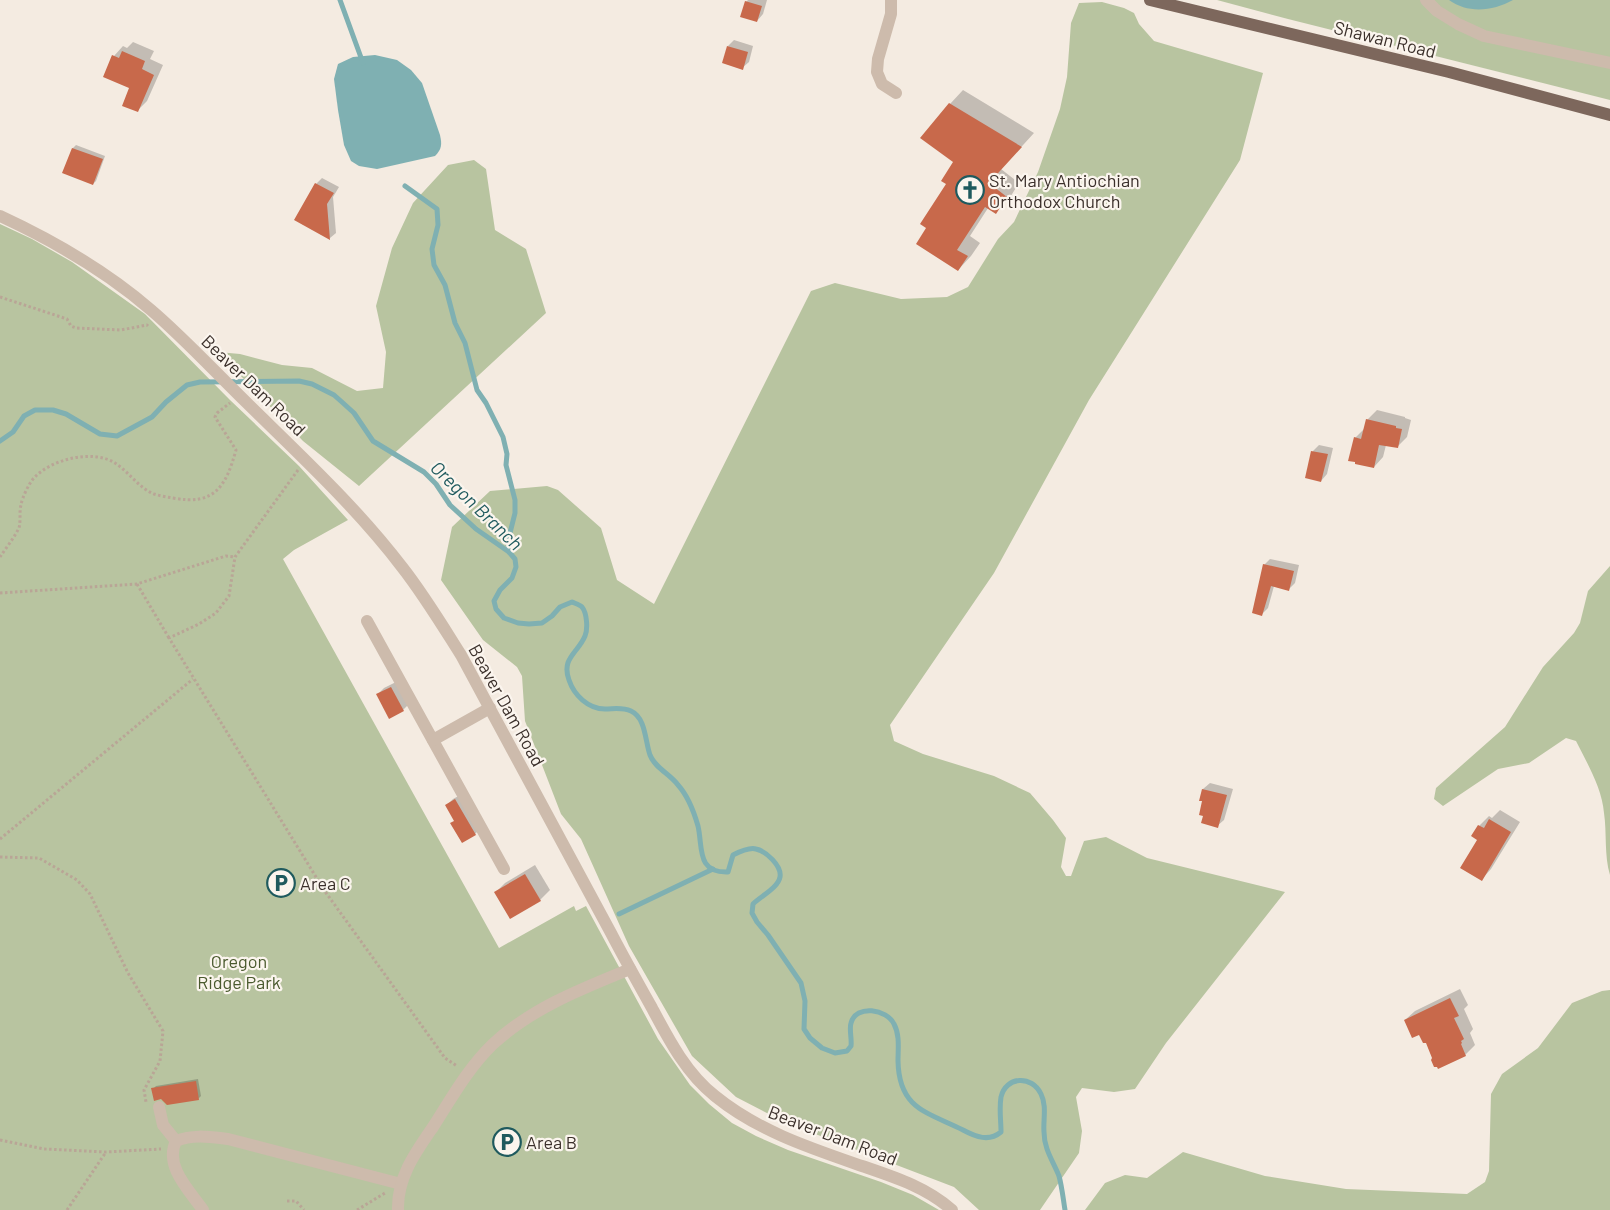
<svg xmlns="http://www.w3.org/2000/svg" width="1610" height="1210" viewBox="0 0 1610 1210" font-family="Barlow,sans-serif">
	<rect width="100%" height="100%" fill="#f4ebe1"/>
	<g fill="#b8c4a0">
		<polygon points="1217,0 1610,0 1610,100 1288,19"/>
		<polygon points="1102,2 1124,8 1134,13 1139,24 1154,41 1263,73 1240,160 1089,400 994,573 890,725 894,741 923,754 994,776 1030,793 1053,820 1066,838 1061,867 1066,876 1071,876 1084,841 1106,837 1147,858 1285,892 1166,1043 1135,1089 1114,1092 1082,1088 1076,1097 1082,1131 1079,1153 1040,1210 979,1210 954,1187 784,1122 736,1097 692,1056 629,946 581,839 561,814 525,721 522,676 517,667 483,640 441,580 452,527 490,491 547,486 558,490 601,528 617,580 654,604 811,291 835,283 901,299 947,297 968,287 998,239 1014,222 1038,172 1060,109 1067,77 1071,23 1079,3"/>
		<polygon points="474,160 486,169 495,230 526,249 546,313 359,486 303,441 218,352 240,354 282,365 312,368 357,391 383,388 386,352 376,306 392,248 413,203 448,165"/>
		<polygon points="0,224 32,239 72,262 145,314 230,400 299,466 348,520 294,550 283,559 499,948 574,906 576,911 586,906 658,1039 690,1085 709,1104 732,1123 756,1136 788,1150 881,1182 913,1195 939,1210 0,1210"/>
		<path d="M1610,566v309c-6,-20 -3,-42 -6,-62 -2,-25 -17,-50 -28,-72l-10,-3 -37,25 -31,6 -55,37 -9,-7 2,-11 69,-61 38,-60 31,-34 6,-10 8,-32z"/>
		<polygon points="1610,990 1610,1210 1085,1210 1105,1183 1125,1175 1147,1178 1183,1152 1265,1176 1346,1189 1467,1194 1485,1182 1489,1171 1491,1094 1502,1074 1538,1048 1572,1003 1602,991"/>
	</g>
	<g fill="#7fb0b2">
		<path d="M1449,0h64c-20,11 -45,14 -64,0z"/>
		<path d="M375,55l22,5 14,10 11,13 18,52c2,9 2,14 -5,21l-58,13 -18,-3 -8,-5 -7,-16 -6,-35 -4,-31 4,-15 15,-7z"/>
	</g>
	<g fill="#0003">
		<polygon points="748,0 767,0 763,14 757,21 746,2"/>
		<polygon points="734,40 753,46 749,62 742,68 728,46"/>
		<polygon points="133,42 154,51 150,59 163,65 147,101 137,111 131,87 114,56 123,46 127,48"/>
		<polygon points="963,90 1034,133 1001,169 1019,183 1009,199 995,212 988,208 970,236 980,243 971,256 958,270 928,228 948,183 955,162 950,104"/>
		<polygon points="76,145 105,156 96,181 93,184 64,173 73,148"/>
		<polygon points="322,178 339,187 333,197 336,233 330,238 296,220 316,184"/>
		<polygon points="1377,410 1405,417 1405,418 1411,420 1407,437 1398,446 1386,445 1383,457 1374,467 1355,438 1365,428 1367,420"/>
		<polygon points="1319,445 1333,448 1327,474 1321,481 1306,477 1313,451"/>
		<polygon points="1270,559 1299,565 1295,583 1289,589 1274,586 1268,608 1262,614 1264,565"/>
		<polygon points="398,681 409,704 403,710 378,694 384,688"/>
		<polygon points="1210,783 1233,789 1224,820 1217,826 1204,815 1204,800 1200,800 1203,789"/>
		<polygon points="462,794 481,828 475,834 455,820 446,806 453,799"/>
		<polygon points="1500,810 1520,822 1491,869 1482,879 1479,840 1473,836 1479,826 1489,816 1492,818"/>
		<polygon points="535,865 550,890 540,900 510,918 495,893 505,883"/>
		<polygon points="1460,989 1468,1005 1464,1009 1473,1029 1470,1033 1475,1045 1465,1055 1434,1058 1427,1042 1405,1020 1415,1011"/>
		<polygon points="198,1079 201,1096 198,1099 153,1089 156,1086"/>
	</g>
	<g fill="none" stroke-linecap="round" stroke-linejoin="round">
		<g stroke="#7fb0b2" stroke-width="5">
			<polyline points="340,0 363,63"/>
			<polyline points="405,186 437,209 438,225 432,249 434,265 445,285 455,323 465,343 477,390 486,403 503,437 507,454 506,465 515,500 515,513 508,541 509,552"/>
			<path d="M0,441l13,-9 11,-16 11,-6h18l13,4 34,20 17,2 35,-19 14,-15 21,-17 13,-3 99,-1 13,3 22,11 9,8 11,10 19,28 51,31 12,12 14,21 26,24 33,23 6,7 1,8 -4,11 -12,12 -6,11 2,8 8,9 14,5 11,1 13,-1 10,-7 8,-9 12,-5c2,1 8,3 10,5 5,6 6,22 3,29 -7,17 -24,22 -16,44 5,15 19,29 36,29 9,0 17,-2 26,2 15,7 14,30 19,44 5,13 20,19 28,30 10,11 16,27 20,41 5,21 -2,47 30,46l5,-17c6,-3 16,-8 23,-6 10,2 26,17 24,28 -2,11 -19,19 -27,27l-1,9 5,9 11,13 33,48 4,18 -1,28 6,9 12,10 13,5 12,-2 4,-5c1,-7 -2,-17 0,-23 5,-19 36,-14 43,1 6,11 4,25 4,37 1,48 29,51 65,69 13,7 26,12 38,2 0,-12 -2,-23 0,-35 5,-21 31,-22 40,-3 6,12 2,26 3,38 0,17 9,29 15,44 3,11 4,22 6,34"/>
			<polyline points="619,914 713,869"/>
		</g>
	</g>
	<g fill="#c8694b">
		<polygon points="745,1 762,6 757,22 740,17"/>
		<polygon points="727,46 748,52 743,70 722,63"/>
		<polygon points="122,51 145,61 142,69 154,75 138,112 122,106 129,88 103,77 112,55 119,58"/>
		<polygon points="949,103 1022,147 989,183 1007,197 996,214 985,207 957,250 968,256 958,271 916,244 926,228 920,224 946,184 941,181 953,162 920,138"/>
		<polygon points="72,148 103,159 93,185 62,173"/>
		<polygon points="315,183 334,193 327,204 330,240 294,220"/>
		<polygon points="1366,419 1396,426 1396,428 1402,429 1398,448 1379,445 1374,468 1355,464 1355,462 1348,461 1354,437 1361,439"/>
		<polygon points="1311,451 1328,454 1321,482 1305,478"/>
		<polygon points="1263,564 1294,571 1289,591 1271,586 1262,616 1252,613"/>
		<polygon points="391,687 404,711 389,719 376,694"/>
		<polygon points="1202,789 1227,795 1218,828 1201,823 1203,816 1199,815 1202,801 1199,801"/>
		<polygon points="455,799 476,835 462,843 450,823 454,821 445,805"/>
		<polygon points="1489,819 1511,832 1482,881 1460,868 1477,840 1471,836 1478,825 1484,828"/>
		<polygon points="525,874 541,901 510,919 494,892"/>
		<polygon points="1450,998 1459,1016 1454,1018 1464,1039 1461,1041 1462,1043 1461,1044 1466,1056 1438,1069 1437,1067 1434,1067 1431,1060 1432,1058 1426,1043 1423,1043 1419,1035 1412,1038 1404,1020"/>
		<polygon points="196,1081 199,1100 167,1105 161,1099 154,1101 151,1088"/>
	</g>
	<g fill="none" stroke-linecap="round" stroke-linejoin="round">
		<g stroke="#b9a596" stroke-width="3" stroke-dasharray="2.5 2.5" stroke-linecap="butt">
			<polyline points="0,297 67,319 71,326 76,328 121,330 147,325 148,326"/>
			<polyline points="298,470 235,557 229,596 216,613 199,624 169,638 324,890 445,1058 457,1066"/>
			<path d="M0,557c6,-9 14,-19 19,-29 2,-7 0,-16 2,-23 1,-7 8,-22 13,-27 17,-19 59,-29 81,-15 14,9 24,25 39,31 6,2 13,3 19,4 42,8 53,-12 63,-48l-21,-33 2,-4 13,-10"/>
			<polyline points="137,584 169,638"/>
			<polyline points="0,593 137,584 226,556 235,557"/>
			<polyline points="0,839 193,679"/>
			<polyline points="0,857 39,858 77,880 90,894 128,973 163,1031 160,1061 144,1090 146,1102"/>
			<polyline points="0,1140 44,1149 106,1152 161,1149"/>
			<polyline points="287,1201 296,1201 304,1210"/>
			<polyline points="67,1210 106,1152"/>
			<polyline points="357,1210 385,1193"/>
		</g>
		<g stroke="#cdbbac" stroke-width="12">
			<polyline points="891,0 891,14 878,59 877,72 882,84 896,93"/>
			<polyline points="1426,0 1437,11 1458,24 1484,36 1610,63"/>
			<path d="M0,216c54,25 106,55 151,94 34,29 65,63 98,95 53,52 108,103 153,162 22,28 40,58 59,88 51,93 100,186 150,278 13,25 27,50 41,75 17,32 34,65 63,88 43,35 95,52 147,70 32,11 64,21 90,44"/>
			<polyline points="367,621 504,869"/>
			<polyline points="433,740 490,708"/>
			<polyline points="159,1107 163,1125 176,1141"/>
			<path d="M203,1210c-14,-20 -39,-44 -27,-69 18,-7 34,-4 52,-2l173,45"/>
			<path d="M398,1210c-1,-32 17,-57 35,-83 18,-28 35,-59 60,-83 39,-36 88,-55 137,-75"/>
		</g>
		<polyline stroke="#7d675c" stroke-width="12" points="1150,0 1449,72 1610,115"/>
	</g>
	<defs>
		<symbol id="church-ring" viewBox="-11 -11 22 22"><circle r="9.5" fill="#fbf5ee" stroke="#1f5a5e" stroke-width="1.5"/><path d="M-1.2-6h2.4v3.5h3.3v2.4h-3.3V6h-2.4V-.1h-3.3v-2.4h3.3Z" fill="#1f5a5e"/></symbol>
		<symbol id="parking-ring" viewBox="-11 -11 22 22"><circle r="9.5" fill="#fbf5ee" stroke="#1f5a5e" stroke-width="1.5"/><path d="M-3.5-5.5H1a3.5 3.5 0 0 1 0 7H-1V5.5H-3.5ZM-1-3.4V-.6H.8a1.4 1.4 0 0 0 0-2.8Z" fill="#1f5a5e"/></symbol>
	</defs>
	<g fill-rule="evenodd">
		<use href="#church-ring" x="954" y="174" width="32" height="32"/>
		<use href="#parking-ring" x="265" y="867" width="32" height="32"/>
		<use href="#parking-ring" x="491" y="1126" width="32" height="32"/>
	</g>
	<g text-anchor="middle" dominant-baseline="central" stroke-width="4.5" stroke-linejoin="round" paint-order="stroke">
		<g font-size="18" fill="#3b302b" stroke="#fbf5ee">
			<text transform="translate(1385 39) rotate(14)">Shawan Road</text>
			<text transform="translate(254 385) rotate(44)">Beaver Dam Road</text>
			<text transform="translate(507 705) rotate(61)">Beaver Dam Road</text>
			<text transform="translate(833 1135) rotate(21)">Beaver Dam Road</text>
		</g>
		<g font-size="18" fill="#3b302b" stroke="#fbf5ee" text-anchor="start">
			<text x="989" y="180">St. Mary Antiochian<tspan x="989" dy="21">Orthodox Church</tspan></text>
			<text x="300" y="883">Area C</text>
			<text x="526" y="1142">Area B</text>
		</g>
		<g font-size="18" fill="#4a5a2e" stroke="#fbf5ee">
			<text x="239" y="961">Oregon<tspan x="239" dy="21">Ridge Park</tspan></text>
		</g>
		<g font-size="19" font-style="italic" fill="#1f5a5e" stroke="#fbf5ee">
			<text transform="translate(477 505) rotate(44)">Oregon Branch</text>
		</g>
	</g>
</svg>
